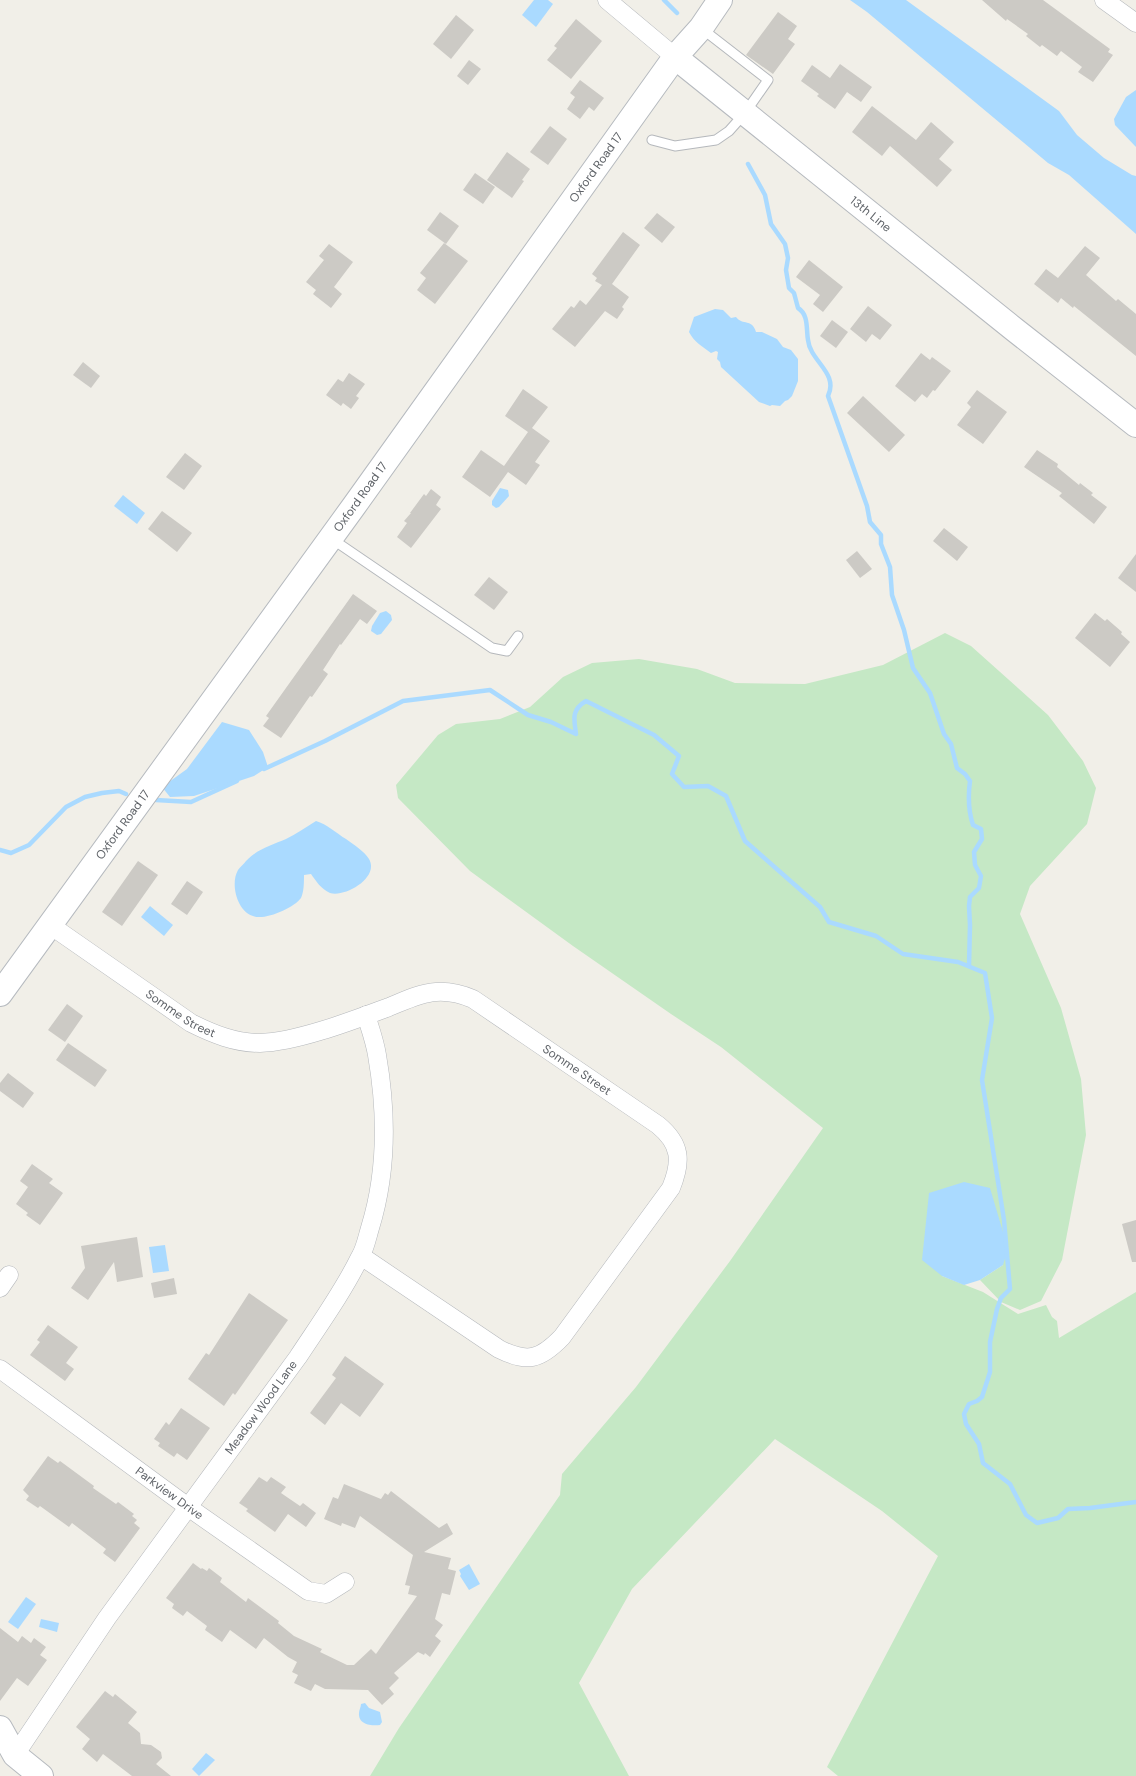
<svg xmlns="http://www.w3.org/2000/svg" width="1136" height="1776" viewBox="0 0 1136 1776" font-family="'DM Sans',sans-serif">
	<rect width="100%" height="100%" fill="#f1efe8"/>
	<polygon fill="#c5e8c5" points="945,633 971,646 1048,715 1083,761 1096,788 1087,824 1030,886 1020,914 1061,1008 1081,1079 1086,1135 1062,1260 1041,1301 1020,1310 1001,1302 980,1280 1003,1265 942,1276 983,1292 1018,1314 1046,1305 1052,1317 1057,1321 1059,1338 1136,1292 1136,1776 838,1776 827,1767 938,1556 882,1511 775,1439 632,1589 579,1683 629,1776 370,1776 399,1728 560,1495 562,1474 636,1387 730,1261 823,1128 721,1047 671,1014 573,946 470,871 398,798 396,785 438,735 456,724 500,719 530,707 563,677 592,663 639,659 697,669 735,683 805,684 883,665"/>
	<g fill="#aadaff">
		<polygon points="534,0 548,0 553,4 536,27 522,15"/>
		<polygon points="850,0 906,0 1059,111 1077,135 1104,158 1132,175 1136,176 1136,234 1069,175 1048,163 867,12"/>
		<polygon points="1136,90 1136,147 1115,125 1114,119 1126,97"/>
		<path d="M715,309l8,1 8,8 5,-1c7,9 16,1 20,15h6l15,7 6,8 8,3 7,9v22l-6,15 -4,4 -3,1 -5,5 -8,-1 -2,1 -11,-4 -38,-35 -1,-5 -3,-3 1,-7 -2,-1 -5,2c-8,-6 -17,-11 -22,-21l5,-15z"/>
		<polygon points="500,488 508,490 509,496 499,507 496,508 492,505 492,501"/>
		<polygon points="123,495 145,513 137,524 114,506"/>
		<polygon points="386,611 391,615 392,620 381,634 377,635 371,631 372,626 380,613"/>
		<polygon points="222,722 249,730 263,752 268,767 254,776 194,796 170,797 162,787 187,769"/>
		<path d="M316,821c11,3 20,12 30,18 8,6 18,12 23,20 11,19 -25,39 -39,34 -9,-4 -14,-12 -19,-19l-7,1c0,7 0,17 -3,23 -7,10 -37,23 -48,18 -16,-5 -23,-32 -15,-46 2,-3 6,-6 8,-9 11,-12 26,-16 40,-22 10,-5 20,-12 30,-18z"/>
		<polygon points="150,906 173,925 164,936 141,917"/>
		<polygon points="964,1182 990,1188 1008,1249 1003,1265 980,1280 964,1285 942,1276 922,1260 929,1193"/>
		<polygon points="165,1245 169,1271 153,1273 149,1247"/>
		<polygon points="469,1564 480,1584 469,1590 460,1576 461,1574 459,1570"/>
		<polygon points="26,1597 36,1604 18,1629 8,1622"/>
		<polygon points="41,1619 59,1623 57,1632 39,1627"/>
		<path d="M365,1703l4,5 11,4 2,10 -2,3c-8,1 -22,0 -21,-12 0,-3 2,-6 2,-9z"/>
		<polygon points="206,1753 215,1760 199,1776 192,1769"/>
	</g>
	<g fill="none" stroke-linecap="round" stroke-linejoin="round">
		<g stroke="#aadaff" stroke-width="4.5">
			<polyline points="664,0 677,13"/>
			<path d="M748,164l17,31 6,29 14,20 3,14 -2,12 3,18 5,5 4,15c11,7 8,21 10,32 2,21 31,33 20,56l39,110 3,16 11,13v9l9,23 2,28 12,35 9,38 17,25 14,41 7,10 6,24 8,6 5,7c-2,15 -2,29 3,44l8,4 1,10 -8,13 1,13 6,11 -2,12 -9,9 -1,9 1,19 -1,41"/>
			<path d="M264,769l61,-28 78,-40 87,-11 38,25 23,7 25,12c-2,-15 -5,-24 10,-33l68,34 25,21 -7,18 12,13 24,-1 18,10 19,45 75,66 9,15 47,14 27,18 55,8 27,11 7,45 -10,62 22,140 6,69 -9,9 -4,11 -7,33v30l-8,25 -5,4 -8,3 -5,10 2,10 13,20 4,19 27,21 16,31 11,8 21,-5 10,-9 22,-1 46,-6"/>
			<polyline points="156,800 191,802 237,781"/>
			<polyline points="0,850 11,853 29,845 66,807 85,797 102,793 119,791 126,794"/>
		</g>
	</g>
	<g fill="#cccac5">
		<polygon points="982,0 1043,0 1110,49 1108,52 1113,55 1093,82 1078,72 1082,67 1061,51 1057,56 1042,45 1040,47 1026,36 1028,34 1007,19 1006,21"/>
		<polygon points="778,12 797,26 788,39 795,44 773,74 746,55"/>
		<polygon points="456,15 474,30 451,59 433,44"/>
		<polygon points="576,19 602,41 571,79 547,60 557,48 554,46"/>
		<polygon points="469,60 481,69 468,85 457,76"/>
		<polygon points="840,64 872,87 861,102 847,92 835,109 817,96 819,94 801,81 812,65 830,78"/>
		<polygon points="580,80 604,98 594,111 589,107 580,119 567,109 575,97 570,93"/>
		<polygon points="872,106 916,140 931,122 954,142 939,159 952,170 937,187 890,146 882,156 852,132"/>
		<polygon points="550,126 567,139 548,165 530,152"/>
		<polygon points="507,152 530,169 522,180 524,181 512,198 487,180"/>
		<polygon points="475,173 495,187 483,204 463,190"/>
		<polygon points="440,212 459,226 446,244 427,230"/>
		<polygon points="657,213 675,227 662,243 644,228"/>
		<polygon points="623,232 640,245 612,284 629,297 622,307 624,309 617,319 605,311 575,347 552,329 571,306 574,308 580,300 586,305 602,285 595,281 597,278 592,274"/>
		<polygon points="444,243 468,261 435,304 417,290 426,278 420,273"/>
		<polygon points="329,244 353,262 334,287 342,294 331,308 313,294 316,290 306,282 324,260 319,256"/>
		<polygon points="1085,246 1100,258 1086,275 1116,301 1118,299 1136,314 1136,356 1074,306 1073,308 1061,298 1058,303 1034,284 1046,269 1058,278"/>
		<polygon points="809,260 843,287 823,312 813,304 820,295 796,277"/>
		<polygon points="868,306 892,325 880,340 872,334 866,342 850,329"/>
		<polygon points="832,320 848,332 836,348 820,336"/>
		<polygon points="921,353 930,360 932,357 951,371 935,391 933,390 927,398 922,394 915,402 895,386"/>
		<polygon points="83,362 100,376 91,388 73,375"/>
		<polygon points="349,373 365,384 356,396 359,398 351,409 343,403 341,406 326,395 338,379 343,382"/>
		<polygon points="523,389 548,407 532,428 550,441 535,462 540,465 526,485 508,472 490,497 462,477 481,450 504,466 528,432 505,416"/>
		<polygon points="977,390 1007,412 983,444 957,425 971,407 967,403"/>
		<polygon points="863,396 905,435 889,452 847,413"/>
		<polygon points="1037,450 1058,464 1057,467 1079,485 1080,483 1093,493 1091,495 1107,507 1094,524 1059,496 1062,493 1024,467"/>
		<polygon points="185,453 202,466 184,490 166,477"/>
		<polygon points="431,489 441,497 436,505 441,509 411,548 397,537 407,523 404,521 411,513 410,513 424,494 426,496"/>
		<polygon points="162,511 192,533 177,552 148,529"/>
		<polygon points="944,528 968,547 957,561 933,541"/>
		<polygon points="857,551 872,569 860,578 846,560"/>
		<polygon points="1136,554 1136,592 1118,578"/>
		<polygon points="489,577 508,592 494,610 474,595"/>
		<polygon points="353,594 377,611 367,624 360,619 341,645 340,644 323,670 328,674 312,697 310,696 281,738 263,726 269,718 266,716"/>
		<polygon points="1095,613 1105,621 1107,619 1122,632 1121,634 1130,642 1110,667 1075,638"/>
		<polygon points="138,861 158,875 122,926 102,912"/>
		<polygon points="187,881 203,892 187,915 171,904"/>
		<polygon points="67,1004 83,1016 65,1042 48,1030"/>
		<polygon points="68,1043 107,1070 95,1087 56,1060"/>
		<polygon points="8,1073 34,1093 23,1108 0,1091 0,1083"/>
		<polygon points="32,1164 53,1179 49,1183 63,1193 40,1225 26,1215 28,1213 16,1204 28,1187 20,1181"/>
		<polygon points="1136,1220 1136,1262 1132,1262 1122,1224"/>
		<polygon points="137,1237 143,1277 117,1282 114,1262 88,1300 71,1288 85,1268 81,1246"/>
		<polygon points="174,1278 177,1294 154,1298 151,1283"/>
		<polygon points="249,1293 288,1320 235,1395 233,1393 224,1406 188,1379 206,1353 209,1355"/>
		<polygon points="48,1325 78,1347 66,1363 74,1369 65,1381 30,1355 40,1342 37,1340"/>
		<polygon points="345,1356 384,1384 360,1417 341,1403 325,1425 310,1413 336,1378 332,1375"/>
		<polygon points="181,1408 210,1428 187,1460 177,1453 174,1457 158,1446 160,1443 154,1439 166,1422 169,1425"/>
		<polygon points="48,1456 58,1463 60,1461 94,1486 93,1488 116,1504 118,1502 134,1514 132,1516 137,1520 134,1523 140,1528 115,1562 103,1553 106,1549 72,1523 69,1527 40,1506 38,1508 26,1500 29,1496 23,1490"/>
		<polygon points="259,1477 267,1482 271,1477 286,1487 281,1493 300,1506 303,1503 316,1513 306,1527 288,1514 275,1532 246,1511 248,1509 239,1503"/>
		<polygon points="344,1484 381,1499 385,1493 388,1495 391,1491 439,1528 447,1523 453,1534 424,1552 451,1558 448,1569 456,1571 450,1595 442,1593 435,1619 443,1625 435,1636 441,1641 430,1657 425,1653 424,1655 418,1652 394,1673 399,1678 389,1688 394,1694 382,1705 368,1690 325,1689 315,1684 311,1691 294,1683 298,1675 292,1672 297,1662 288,1657 264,1638 256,1649 230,1630 222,1642 205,1630 207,1626 187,1611 183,1616 172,1608 174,1604 166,1598 193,1563 201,1569 202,1568 207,1571 209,1568 222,1578 220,1582 246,1602 248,1598 279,1621 278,1623 294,1636 322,1649 320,1652 347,1665 354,1665 371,1649 376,1654 417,1596 408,1594 410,1586 405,1585 413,1555 360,1516 355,1528 342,1523 341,1526 324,1519 333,1497 338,1499"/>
		<polygon points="0,1628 18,1642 22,1636 31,1643 34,1638 46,1647 40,1655 47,1660 28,1686 17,1678 0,1701"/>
		<polygon points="105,1691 113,1697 115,1694 137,1712 128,1723 140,1733 141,1744 151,1745 161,1752 162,1758 156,1764 171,1776 132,1776 103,1754 97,1762 82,1749 90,1739 76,1727"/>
	</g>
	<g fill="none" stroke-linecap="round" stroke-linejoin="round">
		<defs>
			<g id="lane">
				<polyline points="652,140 675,146 716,140 729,131 745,113 768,80 701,28"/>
				<polyline points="332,539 492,648 507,651 518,636"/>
			</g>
			<g id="street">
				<polyline points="607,0 675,57"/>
				<polyline points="1104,0 1136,23"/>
				<path id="s1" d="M50,925l141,98c22,11 44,20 69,20 37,-1 94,-23 129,-36 15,-6 31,-14 47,-15 13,-1 25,2 37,7l185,126c23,19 24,36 13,63l-109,149c-22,23 -35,26 -63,12l-138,-93"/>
				<polyline points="0,1288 9,1275"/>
				<path id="s2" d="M0,1369l188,138 120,84 18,3 19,-12"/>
				<path id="s3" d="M15,1755l92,-137 191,-261c21,-32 45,-65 62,-100 5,-8 7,-19 10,-29 17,-55 17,-115 7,-173 -2,-13 -7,-27 -11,-40"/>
			</g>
			<g id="secondary">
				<path id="s4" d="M675,57l340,273 121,95"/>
				<path id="s5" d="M0,994l354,-488 321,-449 26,-29 19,-28"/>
				<polyline points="0,1728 15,1755 41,1776"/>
			</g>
		</defs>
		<use href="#lane" stroke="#b5b8bc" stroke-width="11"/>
		<use href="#street" stroke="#b5b8bc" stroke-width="19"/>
		<use href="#secondary" stroke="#b6babf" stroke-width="26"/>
		<use href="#lane" stroke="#fff" stroke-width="9"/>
		<use href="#street" stroke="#fff" stroke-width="18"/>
		<use href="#secondary" stroke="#fff" stroke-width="24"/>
	</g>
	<g text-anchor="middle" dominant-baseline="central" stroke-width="4.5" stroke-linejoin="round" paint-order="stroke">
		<g font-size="12" fill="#5f6368" stroke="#fff">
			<text stroke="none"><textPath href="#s5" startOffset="1019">Oxford Road 17</textPath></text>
			<text stroke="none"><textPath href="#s4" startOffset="251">13th Line</textPath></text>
			<text stroke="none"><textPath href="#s5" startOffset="614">Oxford Road 17</textPath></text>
			<text stroke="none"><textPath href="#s5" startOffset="209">Oxford Road 17</textPath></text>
			<text stroke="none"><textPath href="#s1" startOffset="158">Somme Street</textPath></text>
			<text stroke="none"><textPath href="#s1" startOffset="592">Somme Street</textPath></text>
			<text stroke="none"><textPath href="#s3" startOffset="426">Meadow Wood Lane</textPath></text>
			<text stroke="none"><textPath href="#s2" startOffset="210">Parkview Drive</textPath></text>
		</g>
	</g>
</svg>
